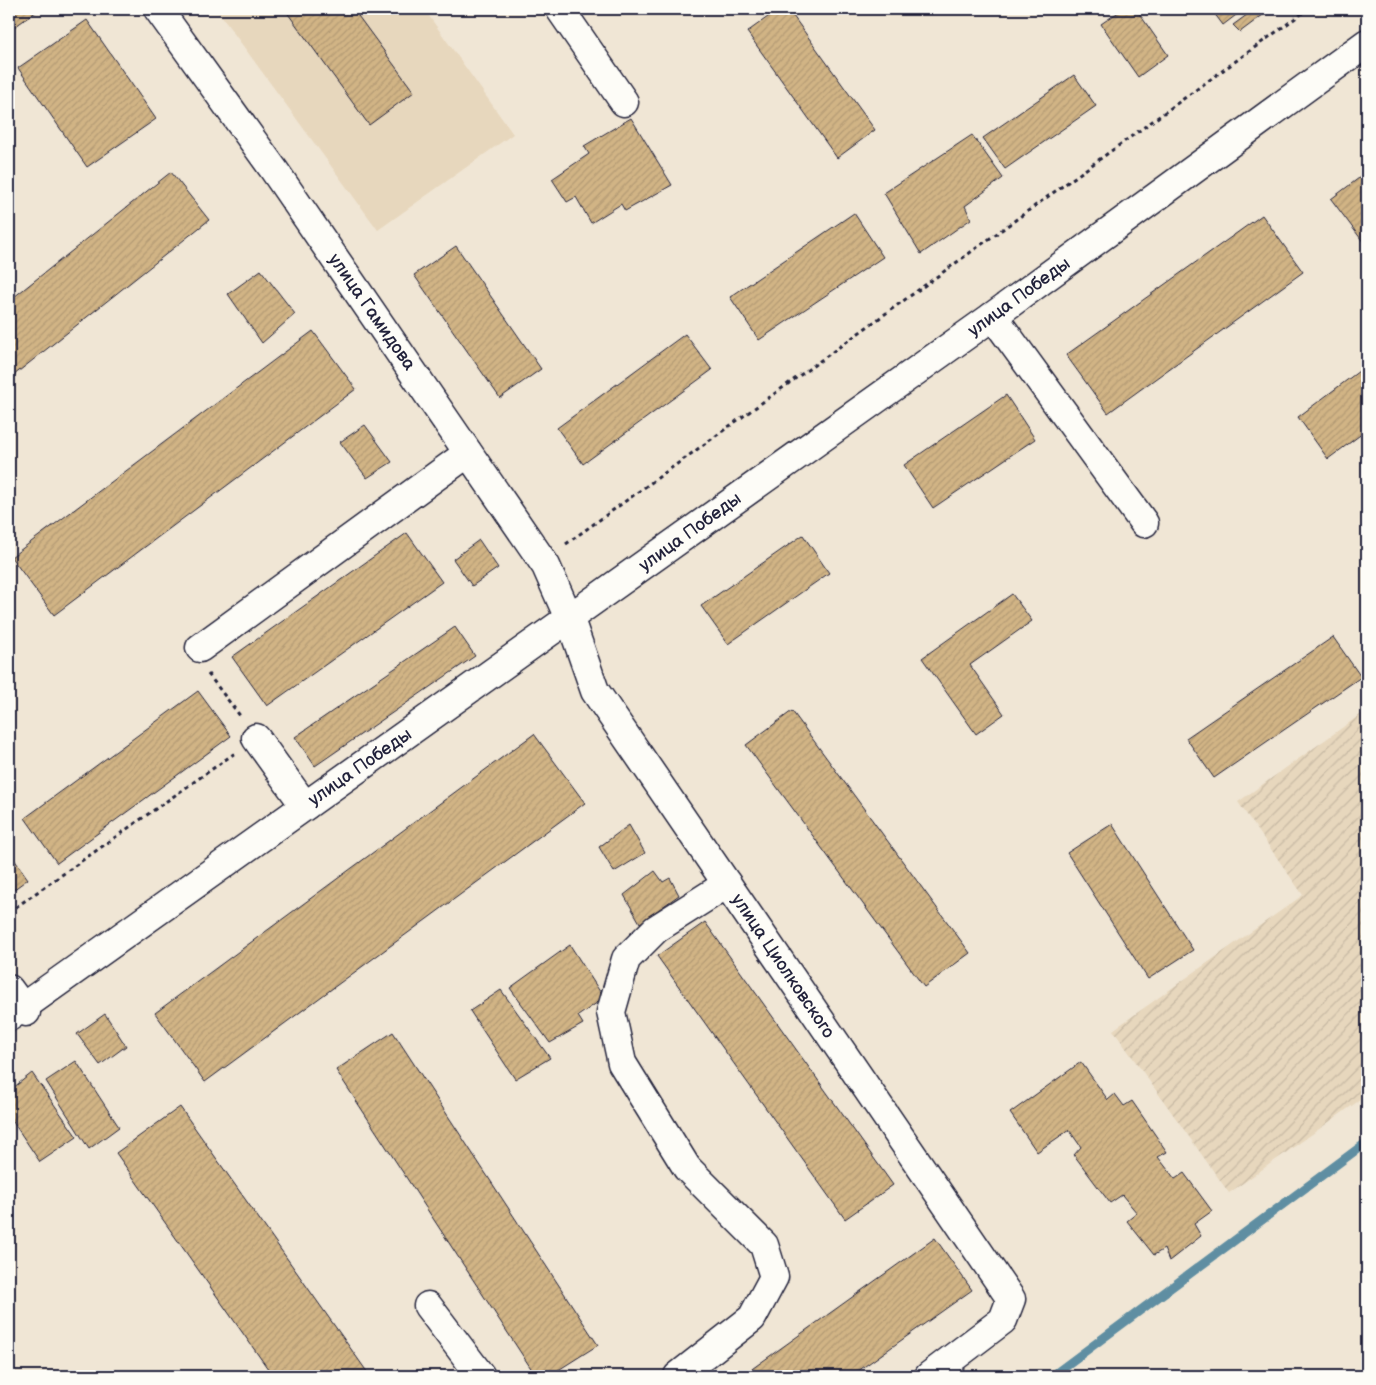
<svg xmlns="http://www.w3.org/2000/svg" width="1376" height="1385" viewBox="0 0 1376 1385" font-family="'Balsamiq Sans',sans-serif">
	<defs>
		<pattern id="industrial-furrows" width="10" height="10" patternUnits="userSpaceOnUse" patternTransform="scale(1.25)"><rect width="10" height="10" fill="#e7d7bd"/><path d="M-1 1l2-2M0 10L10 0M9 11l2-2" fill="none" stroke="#c6b8a3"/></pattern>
		<pattern id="building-hatch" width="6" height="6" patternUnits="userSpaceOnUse" patternTransform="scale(1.25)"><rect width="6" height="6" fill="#d1b485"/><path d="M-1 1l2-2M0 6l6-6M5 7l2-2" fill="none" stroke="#b39a74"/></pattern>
	</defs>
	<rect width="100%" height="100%" fill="#f0e6d5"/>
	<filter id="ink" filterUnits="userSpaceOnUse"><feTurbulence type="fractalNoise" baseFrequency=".02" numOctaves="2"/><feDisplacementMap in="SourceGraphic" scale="10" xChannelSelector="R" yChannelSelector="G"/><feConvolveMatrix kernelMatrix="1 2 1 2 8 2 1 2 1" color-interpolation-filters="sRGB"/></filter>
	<g filter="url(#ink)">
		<polygon fill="#e7d7bd" points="216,9 424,9 513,134 378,230"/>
		<polygon fill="url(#industrial-furrows)" points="1367,710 1367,1095 1229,1193 1113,1030 1303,895 1238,802"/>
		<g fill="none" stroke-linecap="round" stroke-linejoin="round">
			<polyline stroke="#5f8ea2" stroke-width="9" points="1052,1376 1367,1142"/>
		</g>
		<g fill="url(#building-hatch)" stroke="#22223b">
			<polygon points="9,9 40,9 10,30"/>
			<polygon points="289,9 353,9 414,92 369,125 286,11"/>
			<polygon points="779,9 788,9 875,130 837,158 747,32"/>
			<polygon points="1123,9 1136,9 1168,55 1138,77 1101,24"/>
			<polygon points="1211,9 1244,9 1223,25"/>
			<polygon points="1255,9 1271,9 1240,32 1233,25"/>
			<polygon points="87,20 156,119 87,167 18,68"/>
			<polygon points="1074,75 1096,106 1005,169 983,138"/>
			<polygon points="631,118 672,185 625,211 621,204 591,223 576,197 567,202 552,179 589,154 584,146"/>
			<polygon points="972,135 1003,178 965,206 971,219 921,254 884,193"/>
			<polygon points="171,172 209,220 9,379 9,301"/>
			<polygon points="1367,172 1367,247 1331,199"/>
			<polygon points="854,213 883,257 759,340 730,297"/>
			<polygon points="1262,215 1303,272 1108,413 1066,355"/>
			<polygon points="456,246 541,369 500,398 414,275"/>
			<polygon points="261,270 295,314 262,343 228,294"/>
			<polygon points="313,331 356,389 54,615 11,557"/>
			<polygon points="685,334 712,370 583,464 557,428"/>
			<polygon points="1367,365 1367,430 1328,459 1298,417"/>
			<polygon points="1006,395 1035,439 933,508 904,465"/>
			<polygon points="365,425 392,462 367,478 340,442"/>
			<polygon points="407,533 442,582 267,706 232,657"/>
			<polygon points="803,535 829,573 728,644 701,606"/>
			<polygon points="479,540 498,568 472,586 453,559"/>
			<polygon points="1012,594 1032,621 970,665 1004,714 976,734 922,658"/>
			<polygon points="455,627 475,656 315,766 295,737"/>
			<polygon points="1333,637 1361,677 1214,778 1186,738"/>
			<polygon points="198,691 231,736 57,863 25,818"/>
			<polygon points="792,711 970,953 924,987 746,745"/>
			<polygon points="534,734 585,803 205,1082 155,1013"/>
			<polygon points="1112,824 1193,950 1148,979 1067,853"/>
			<polygon points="629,825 645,853 614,872 599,847"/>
			<polygon points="9,852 28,879 9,893"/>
			<polygon points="655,871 663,882 670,878 679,895 640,923 624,895"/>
			<polygon points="705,922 893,1185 845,1219 657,956"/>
			<polygon points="570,945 604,998 578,1016 583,1024 550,1043 510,988"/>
			<polygon points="501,990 550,1058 515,1079 470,1011"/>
			<polygon points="105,1014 126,1046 100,1065 77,1034"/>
			<polygon points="393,1032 598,1345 549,1376 536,1376 336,1070"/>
			<polygon points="76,1061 119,1127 89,1149 46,1081"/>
			<polygon points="1081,1062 1108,1100 1115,1094 1124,1106 1132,1101 1167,1152 1158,1157 1175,1179 1184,1173 1212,1211 1194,1224 1201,1236 1169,1261 1164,1249 1154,1255 1127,1221 1137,1213 1122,1195 1110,1203 1074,1155 1081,1147 1069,1130 1037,1152 1010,1113"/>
			<polygon points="32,1073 77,1137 40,1162 9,1116 9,1091"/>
			<polygon points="180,1107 370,1376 273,1376 116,1153"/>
			<polygon points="935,1238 972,1290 851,1376 742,1376"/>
		</g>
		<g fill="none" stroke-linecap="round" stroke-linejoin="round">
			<defs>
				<g id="minor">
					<polyline points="158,9 274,170 546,566 572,625 595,691 1011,1299 1003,1320 929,1376"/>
					<polyline points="560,9 624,102"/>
					<polyline points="993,316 1144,523"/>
					<polyline points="200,648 468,453"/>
					<polyline points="256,738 305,806"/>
					<polyline points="9,989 26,1012"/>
					<polyline points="428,1306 481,1376"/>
					<polyline points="678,1376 752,1318 774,1277 764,1245 687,1168 622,1063 611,1012 626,959 656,929 727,884"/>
				</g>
				<polyline id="major" points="9,1017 993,316 1367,43"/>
			</defs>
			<use href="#minor" stroke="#22223b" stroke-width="31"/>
			<use href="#major" stroke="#22223b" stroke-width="31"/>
			<g stroke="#22223b" stroke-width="3" stroke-dasharray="4 4" stroke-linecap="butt">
				<polyline points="566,544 1308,9"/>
				<polyline points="208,674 241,717"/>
				<polyline points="9,912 235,753"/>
			</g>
			<use href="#minor" stroke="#fdfcf7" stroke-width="28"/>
			<use href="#major" stroke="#fdfcf7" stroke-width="28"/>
		</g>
	</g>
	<g text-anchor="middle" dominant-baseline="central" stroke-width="4" stroke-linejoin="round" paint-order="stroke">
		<g font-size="18" fill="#22223b" stroke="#fdfcf7">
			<text transform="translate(1019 297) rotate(-36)">улица Победы</text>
			<text transform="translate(372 312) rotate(55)">улица Гамидова</text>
			<text transform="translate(690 532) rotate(-36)">улица Победы</text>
			<text transform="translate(360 767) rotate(-35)">улица Победы</text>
			<text transform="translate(783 966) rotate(56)">улица Циолковского</text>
		</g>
	</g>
	<rect width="1376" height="1385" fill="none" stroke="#fdfcf7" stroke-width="30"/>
	<rect x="15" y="15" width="1346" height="1355" fill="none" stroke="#22223b" stroke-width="2" filter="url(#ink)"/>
</svg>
